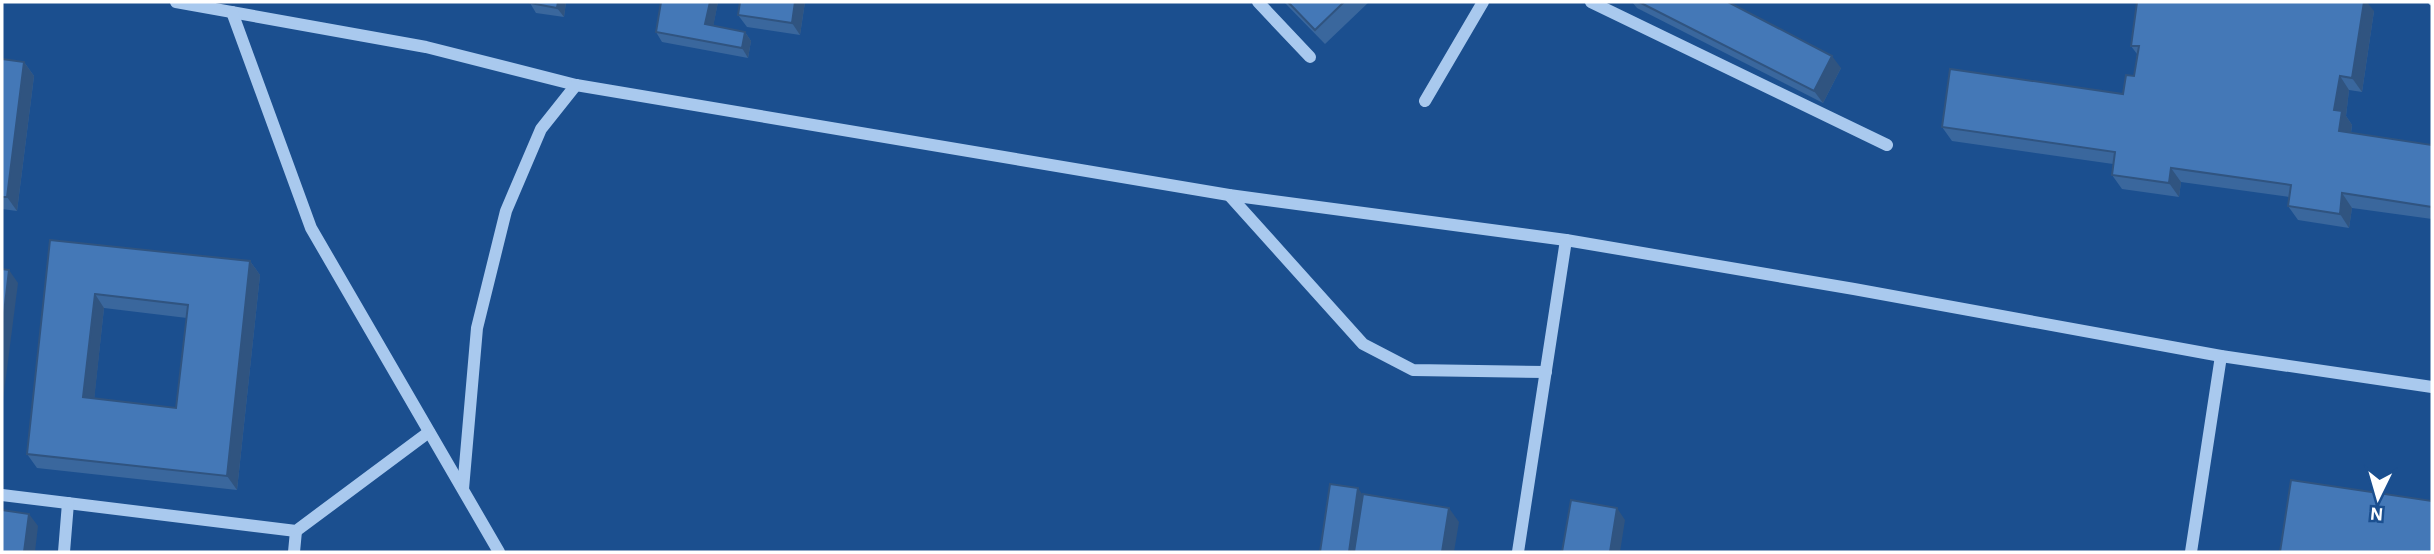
<svg xmlns="http://www.w3.org/2000/svg" width="2434" height="554" viewBox="0 0 2434 554" font-family="'Alegreya Sans',sans-serif">
	<rect width="100%" height="100%" fill="#1b4f8f"/>
	<g fill="none" stroke-linecap="round" stroke-linejoin="round">
		<polyline stroke="#a9c9ee" stroke-width="4.5" stroke-dasharray="3.5 5" stroke-linecap="butt" points="2430,2 2432,4"/>
		<g stroke="#a9c9ee" stroke-width="12">
			<polyline points="176,2 426,47 576,85 1229,195 1566,240 1854,289 2221,356 2432,387"/>
			<polyline points="1258,2 1310,57"/>
			<polyline points="1591,2 1887,145"/>
			<polyline points="232,12 311,228 499,552"/>
			<polyline points="1425,101 1483,2"/>
			<polyline points="1229,195 1363,344 1413,370 1546,372"/>
			<polyline points="463,489 477,328 506,211 541,129 576,85"/>
			<polyline points="2,495 296,531 429,432"/>
			<polyline points="64,552 68,503"/>
			<polyline points="294,552 296,531"/>
			<polyline points="1518,552 1566,240"/>
			<polyline points="2191,552 2221,356"/>
		</g>
	</g>
	<g fill="#3a679d" fill-rule="evenodd">
		<polygon points="566,2 564,17 536,13 530,3"/>
		<polygon points="718,2 713,26 745,32 751,41 748,58 662,42 656,32"/>
		<polygon points="740,2 805,2 800,35 747,27 738,15"/>
		<polygon points="1284,2 1369,2 1325,44"/>
		<polygon points="1632,2 1639,2 1841,68 1823,103 1637,8"/>
		<polygon points="2374,11 2362,92 2349,90 2346,116 2352,125 2351,133 2432,145 2432,219 2352,208 2349,228 2298,220 2288,206 2289,197 2181,182 2179,197 2122,189 2112,175 2113,164 1952,141 1942,127 2123,94 2134,76 2137,54 2131,46"/>
		<polygon points="2,59 24,62 34,76 17,211 2,209"/>
		<path d="M50,240l200,21 10,14 -23,215 -200,-22 -10,-14zM104,308l83,10 -11,90 -82,-9z"/>
	</g>
	<g fill="#305480">
		<polygon points="558,2 566,2 564,17 557,8"/>
		<polygon points="710,2 718,2 712,33 705,24"/>
		<polygon points="795,2 805,2 800,35 792,23"/>
		<polygon points="2364,2 2367,2 2374,11 2362,92 2352,78"/>
		<polygon points="745,32 751,41 748,58 742,48"/>
		<polygon points="1832,56 1841,68 1823,103 1814,91"/>
		<polygon points="24,62 34,76 17,211 7,197"/>
		<polygon points="2340,76 2349,90 2346,116 2352,125 2349,145 2339,131 2334,110"/>
		<polygon points="2171,168 2181,182 2179,197 2169,183"/>
		<polygon points="2342,193 2352,208 2349,228 2340,214"/>
		<polygon points="250,261 260,275 237,490 227,476"/>
		<polygon points="9,270 18,283 2,408 2,330"/>
		<polygon points="95,294 104,308 93,411 83,397"/>
		<polygon points="1358,488 1364,497 1356,552 1349,552"/>
		<polygon points="1449,508 1459,522 1454,552 1442,552"/>
		<polygon points="1617,508 1625,520 1620,552 1610,552"/>
		<polygon points="29,514 38,526 35,552 24,552"/>
	</g>
	<g fill="#4478b7" stroke="#305480" stroke-width="2" fill-rule="evenodd">
		<polygon points="530,2 558,2 557,8 530,3"/>
		<polygon points="661,2 710,2 705,24 745,32 742,48 656,32"/>
		<polygon points="740,2 795,2 792,23 738,15"/>
		<polygon points="1288,2 1344,2 1315,30"/>
		<polygon points="1639,2 1728,2 1832,56 1814,91"/>
		<polygon points="2137,2 2364,2 2352,78 2340,76 2334,110 2342,111 2339,131 2432,145 2432,207 2342,193 2340,214 2288,206 2291,185 2171,168 2169,183 2112,175 2115,152 1942,127 1950,69 2123,94 2126,75 2134,76 2139,46 2131,46"/>
		<polygon points="2,59 24,62 7,197 2,197"/>
		<path d="M50,240l200,21 -23,215 -200,-22zM95,294l93,11 -12,103 -93,-11z"/>
		<polygon points="2,269 9,270 2,330"/>
		<polygon points="2291,480 2432,501 2432,552 2280,552"/>
		<polygon points="1330,484 1358,488 1349,552 1320,552"/>
		<polygon points="1363,494 1449,508 1442,552 1354,552"/>
		<polygon points="1571,500 1617,508 1610,552 1562,552"/>
		<polygon points="2,510 29,514 24,552 2,552"/>
	</g>
	<rect width="2434" height="554" fill="none" stroke="#ffffff" stroke-width="7"/>
	<g transform="translate(2378 498) rotate(185)" stroke="#1b4f8f" stroke-width="5" paint-order="stroke">
	<path d="M0-5L12 26L0 18L-12 26Z" fill="#ffffff"/>
	<text y="-10" font-size="19" font-weight="bold" text-anchor="middle" fill="#ffffff">N</text>
	</g>
</svg>
